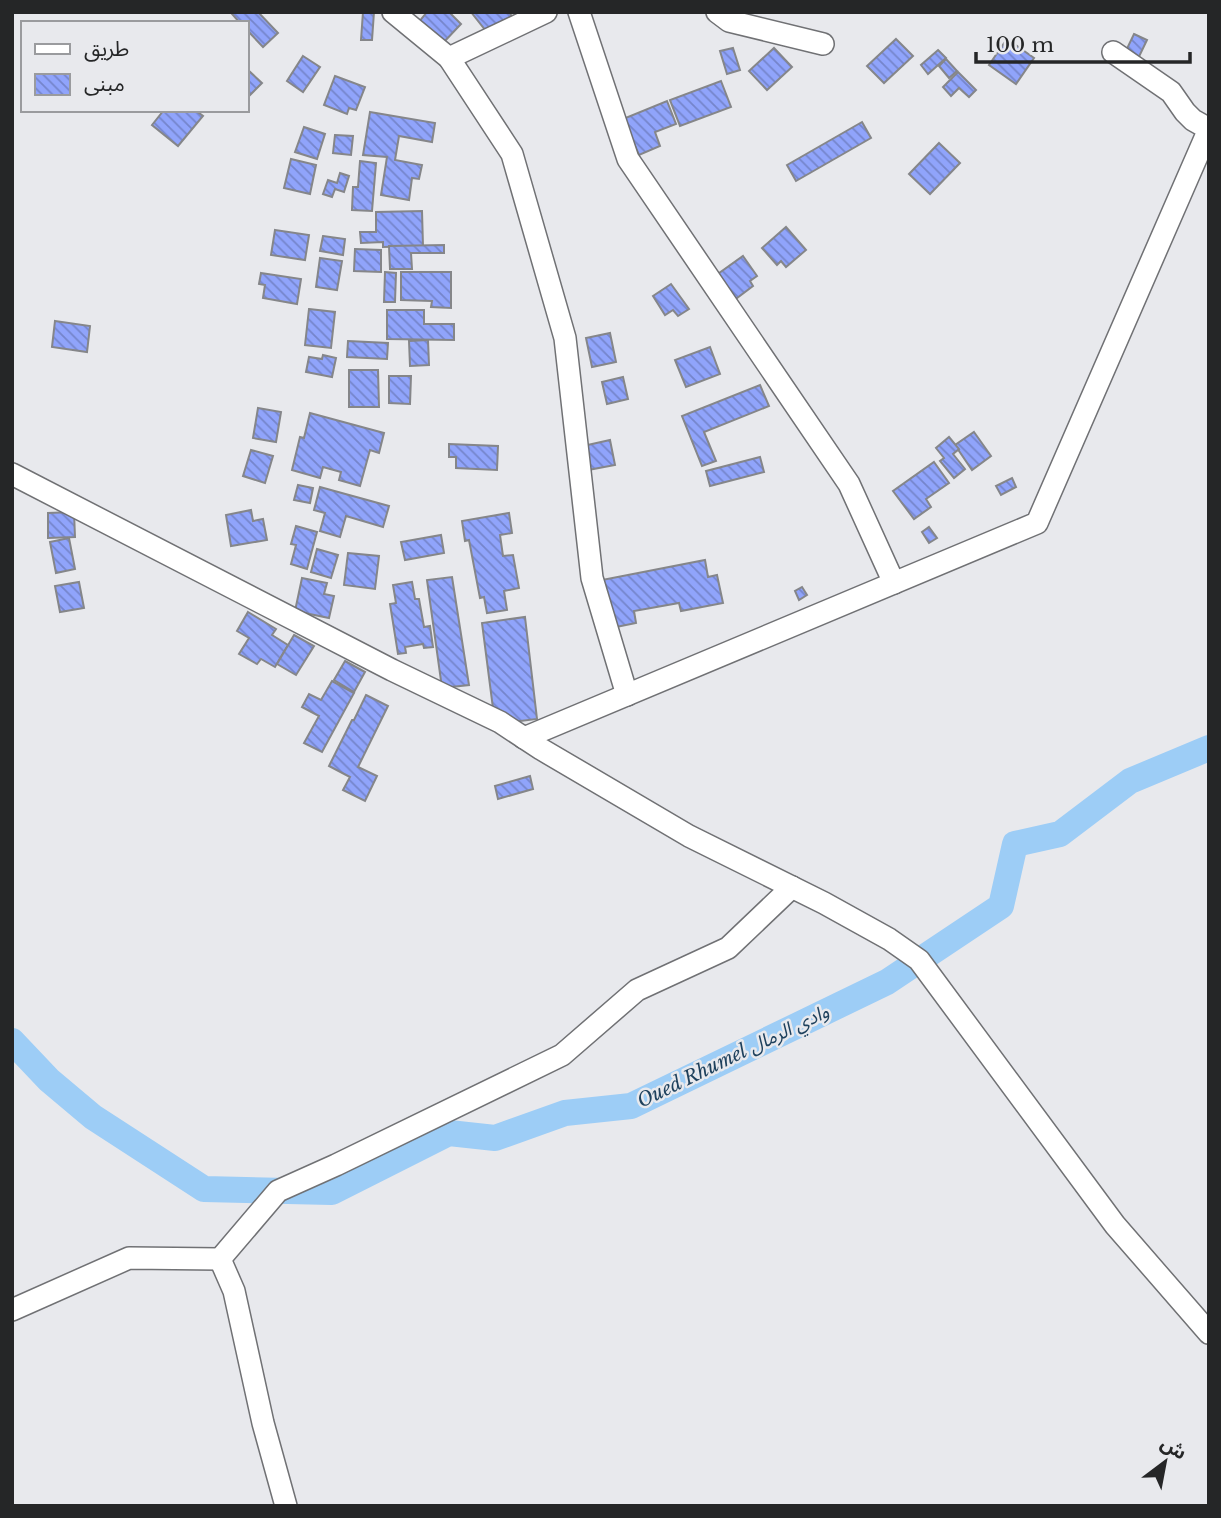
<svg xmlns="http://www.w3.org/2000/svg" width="1221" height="1518" viewBox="0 0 1221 1518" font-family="'Libre Baskerville','Noto Sans Arabic',serif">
	<defs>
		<pattern id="building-back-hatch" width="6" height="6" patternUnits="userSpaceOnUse" patternTransform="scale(1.75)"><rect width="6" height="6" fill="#90a4fb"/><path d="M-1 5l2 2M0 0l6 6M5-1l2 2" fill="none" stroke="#7585cb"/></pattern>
	</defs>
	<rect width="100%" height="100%" fill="#e8e9ed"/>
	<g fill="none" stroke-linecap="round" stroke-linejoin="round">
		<polyline stroke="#9dcdf6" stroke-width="26" points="12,1041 49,1080 93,1117 204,1189 332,1192 449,1133 495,1138 565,1113 631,1106 887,982 1001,906 1015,844 1060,834 1130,781 1209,748"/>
	</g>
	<g fill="url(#building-back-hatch)" stroke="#858689" stroke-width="2">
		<polygon points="235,12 258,12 278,33 263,47 247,30 247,23 240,23 232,14"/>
		<polygon points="363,12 374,12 372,40 361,40"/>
		<polygon points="427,12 449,12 461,24 442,44 419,22"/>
		<polygon points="471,12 509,12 513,18 490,36"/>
		<polygon points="1134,34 1147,40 1135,65 1122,59"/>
		<polygon points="896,39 913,56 884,83 867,66"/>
		<polygon points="1007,39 1034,58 1016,84 989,65"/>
		<polygon points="733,48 740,70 727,74 720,51"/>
		<polygon points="774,48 792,67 767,90 749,71"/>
		<polygon points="938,50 946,58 928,74 921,65"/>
		<polygon points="303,56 320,67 303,92 287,81"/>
		<polygon points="946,59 957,71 949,78 939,66"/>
		<polygon points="247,69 262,83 247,98"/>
		<polygon points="958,72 976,90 969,97 959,88 951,96 943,87"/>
		<polygon points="335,76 365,87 356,110 349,108 347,114 324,105"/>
		<polygon points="721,81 731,107 680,126 670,100"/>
		<polygon points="667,101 676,124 655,132 660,146 639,155 623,119"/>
		<polygon points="164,110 195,110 203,116 178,146 152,125"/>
		<polygon points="370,112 435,123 432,142 399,136 395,160 422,165 419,179 412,178 409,200 381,195 387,157 363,155"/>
		<polygon points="862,122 871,138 796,181 787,165"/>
		<polygon points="304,127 325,134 317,159 295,152"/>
		<polygon points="335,135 353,136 351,155 333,153"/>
		<polygon points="939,143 960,163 930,194 909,174"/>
		<polygon points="291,159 316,165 310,194 284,188"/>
		<polygon points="360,161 376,163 372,211 352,210 353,187 358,187"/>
		<polygon points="340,173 349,176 344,192 335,189 332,197 323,194 328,180 337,183"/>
		<polygon points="422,211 423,246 383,247 383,242 361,243 360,232 376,232 376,212"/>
		<polygon points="786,227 806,250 786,267 781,261 777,265 762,248"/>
		<polygon points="275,230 309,235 305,260 271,255"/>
		<polygon points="323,236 345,239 343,255 320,251"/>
		<polygon points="444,245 444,253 411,253 412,269 390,269 389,246"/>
		<polygon points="355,249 381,250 381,272 354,271"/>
		<polygon points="743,256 757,276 750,281 753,286 733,301 715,276"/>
		<polygon points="320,258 342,261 337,290 316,287"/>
		<polygon points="385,272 396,273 395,302 384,302"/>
		<polygon points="401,272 451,272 451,308 431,307 432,301 401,300"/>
		<polygon points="261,273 301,279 297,304 263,298 265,285 259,284"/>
		<polygon points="671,284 689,309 678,316 673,310 665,315 653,296"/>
		<polygon points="309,309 335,312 331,348 305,345"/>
		<polygon points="387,310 424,310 424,324 454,324 454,340 387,339"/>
		<polygon points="55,321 90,326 87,352 52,347"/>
		<polygon points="610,333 616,362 592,367 586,338"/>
		<polygon points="428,340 429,365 410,366 409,341"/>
		<polygon points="348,341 388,343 387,359 347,357"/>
		<polygon points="710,347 720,374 686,387 675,360"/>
		<polygon points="323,355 336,358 332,377 306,372 309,357 322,359"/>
		<polygon points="349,370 378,370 379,407 349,407"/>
		<polygon points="389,376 411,376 410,404 389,403"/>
		<polygon points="623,377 628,399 607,404 602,382"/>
		<polygon points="760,385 769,406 704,432 716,461 702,466 682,416"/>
		<polygon points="258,408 281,412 276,442 253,438"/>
		<polygon points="310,413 384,433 379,453 370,450 360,486 339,480 341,472 323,467 320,478 292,470 300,437 304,438"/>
		<polygon points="974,432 991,456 972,470 955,445"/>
		<polygon points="949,437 959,449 953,454 965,469 954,478 940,461 944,458 936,448"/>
		<polygon points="610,440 615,465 588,470 583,446"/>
		<polygon points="449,444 498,446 497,470 456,468 456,457 449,457"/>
		<polygon points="251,450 273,456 265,483 243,476"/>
		<polygon points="760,457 764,472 710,486 706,471"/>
		<polygon points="934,462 949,483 926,499 931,507 914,519 893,491"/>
		<polygon points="1012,478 1016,487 1001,495 996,486"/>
		<polygon points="298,485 313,488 310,503 294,500"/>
		<polygon points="320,487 389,506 383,527 346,516 340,537 320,531 325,513 314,510"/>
		<polygon points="251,510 253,521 263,519 267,540 231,546 226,515"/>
		<polygon points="74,512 75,537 48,538 48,513"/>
		<polygon points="509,513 512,533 500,535 503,556 513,555 519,588 504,591 507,610 487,613 484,597 480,598 469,540 465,541 462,521"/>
		<polygon points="296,526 317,532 307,569 291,564 296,545 291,544"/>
		<polygon points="929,527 937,538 929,543 922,532"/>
		<polygon points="441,535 444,553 405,560 401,542"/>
		<polygon points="69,538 75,569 56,573 50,542"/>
		<polygon points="317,549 338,555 331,578 311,572"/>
		<polygon points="348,553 379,556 375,589 344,585"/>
		<polygon points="705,560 708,577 717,575 723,603 681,611 679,603 634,611 636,623 611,628 602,580"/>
		<polygon points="452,577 469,685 442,688 427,580"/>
		<polygon points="302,578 327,583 324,594 334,596 329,618 295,611"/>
		<polygon points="79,582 84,608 60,612 55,586"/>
		<polygon points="412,582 415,599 419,599 424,627 430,626 433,647 424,648 423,644 405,647 406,653 398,654 390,604 396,603 393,585"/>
		<polygon points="802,587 807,595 799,600 795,591"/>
		<polygon points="248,612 276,629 272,635 288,645 275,667 261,659 257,664 239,654 249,638 237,631"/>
		<polygon points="525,617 537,719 495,724 482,623"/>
		<polygon points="294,635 314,646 296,675 277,664"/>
		<polygon points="345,661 365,672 354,692 334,680"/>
		<polygon points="332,681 354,693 322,752 304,743 319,716 302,707 309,694 321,700"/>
		<polygon points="366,695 388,706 358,767 377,776 365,801 343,790 350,777 329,766 352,720 354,720"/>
		<polygon points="530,776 533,789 498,799 495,786"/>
	</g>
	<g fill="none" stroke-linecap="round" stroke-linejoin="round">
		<defs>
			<g id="minor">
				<polyline points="393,12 449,58 512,154 565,338 592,578 627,695"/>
				<polyline points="579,12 628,159 849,484 894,583"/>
				<polyline points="717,12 729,21 823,44"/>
				<polyline points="449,58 546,12"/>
				<polyline points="12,474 392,670 500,722 541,749 689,836 824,903 889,939 919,960 1115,1225 1209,1333"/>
				<polyline points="524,738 1037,523 1209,129 1193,120 1185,112 1171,92 1113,52"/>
				<polyline points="220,1259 234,1291 263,1423 286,1506"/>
				<polyline points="12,1310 129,1258 220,1259 278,1191 336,1165 562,1055 637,990 728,948 792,887"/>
			</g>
		</defs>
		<use href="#minor" stroke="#707174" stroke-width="24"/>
		<use href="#minor" stroke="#fff" stroke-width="21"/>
	</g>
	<g text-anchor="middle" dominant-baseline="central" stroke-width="5" stroke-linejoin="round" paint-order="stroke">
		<g font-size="19" font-style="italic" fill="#1e415d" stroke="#e8e9ed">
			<text transform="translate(733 1056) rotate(-26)">Oued Rhumel وادي الرمال</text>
		</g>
	</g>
	<rect width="1221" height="1518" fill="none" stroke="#252627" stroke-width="28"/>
	<rect x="21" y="21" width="228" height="91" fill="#e8e9ed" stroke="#9a9b9e" stroke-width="2"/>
	<rect x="35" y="44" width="35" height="10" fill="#ffffff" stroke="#9a9b9e" stroke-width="2"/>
	<text x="84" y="56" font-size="21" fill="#252627">طريق</text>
	<rect x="35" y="74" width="35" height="21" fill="url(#building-back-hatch)" stroke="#9a9b9e" stroke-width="2"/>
	<text x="84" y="91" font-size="21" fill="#252627">مبنى</text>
	<g transform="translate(1165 1462) rotate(32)" stroke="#e8e9ed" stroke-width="5" paint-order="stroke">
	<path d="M0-5L12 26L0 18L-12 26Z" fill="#252627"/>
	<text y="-10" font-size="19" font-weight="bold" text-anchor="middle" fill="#252627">ش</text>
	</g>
	<path d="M976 52v10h214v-10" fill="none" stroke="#252627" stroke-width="3.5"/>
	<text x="986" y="52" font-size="21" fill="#252627" stroke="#e8e9ed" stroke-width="5" paint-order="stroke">100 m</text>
</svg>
